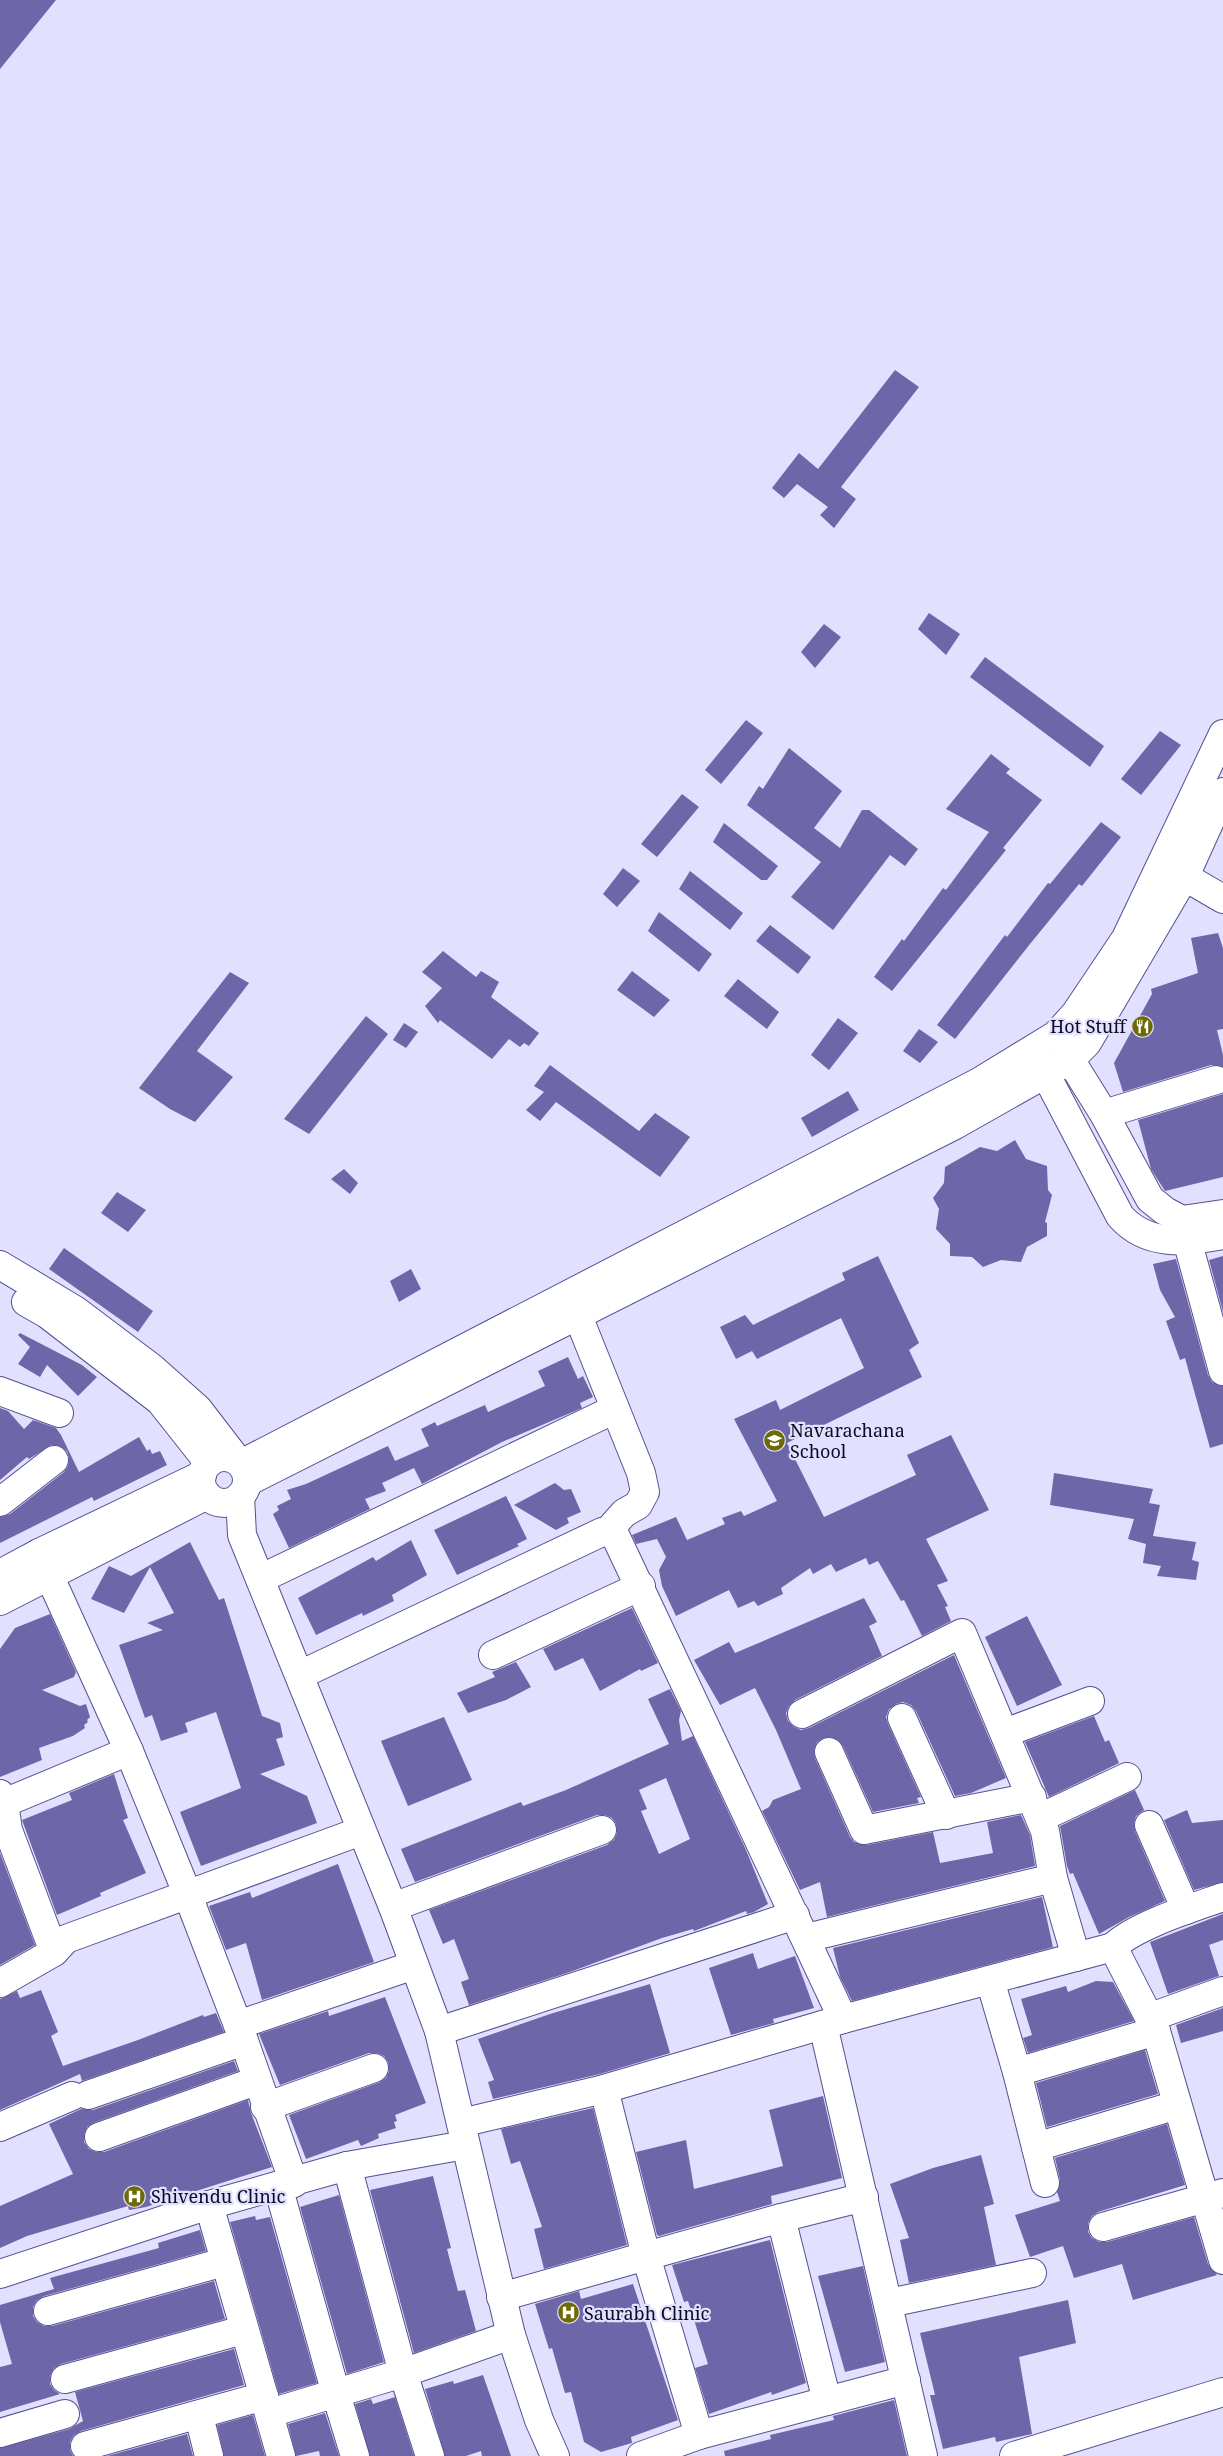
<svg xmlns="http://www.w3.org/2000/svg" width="1223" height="2456" viewBox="0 0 1223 2456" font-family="'Noto Serif',serif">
	<rect width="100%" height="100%" fill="#e1e0fe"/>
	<g fill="#6d66a9" fill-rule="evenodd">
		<polygon points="0,0 56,0 0,69"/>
		<polygon points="895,370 919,387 841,487 856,499 834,528 820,515 828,507 797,484 784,498 772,488 799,453 818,469"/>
		<polygon points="929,613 960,634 946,655 918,629"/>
		<polygon points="824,624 841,637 815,668 801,652"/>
		<polygon points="985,657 1104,746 1090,767 970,677"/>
		<polygon points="746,720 763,733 721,784 705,770"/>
		<polygon points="1160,731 1181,745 1141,795 1121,779"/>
		<polygon points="789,748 842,791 814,828 840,848 862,810 869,810 918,849 905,866 890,855 833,930 791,897 821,862 747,805 759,786 763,789"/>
		<polygon points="991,754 1010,769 1006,773 1042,800 1003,848 1006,850 892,991 874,977 902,939 904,941 943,888 946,890 989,832 946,809"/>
		<polygon points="682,794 699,807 657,857 641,844"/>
		<polygon points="1101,822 1121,837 1082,886 1079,884 1030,944 955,1039 937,1025 1005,935 1007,937 1048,883 1050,884"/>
		<polygon points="724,823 778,866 767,880 761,880 713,842"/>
		<polygon points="623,868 640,881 617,907 603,894"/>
		<polygon points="690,871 743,913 730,930 679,889"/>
		<polygon points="659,912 712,954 699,972 648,931"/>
		<polygon points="770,925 811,957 798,974 756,941"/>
		<polygon points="1218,933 1223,948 1223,1029 1217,1030 1223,1055 1223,1067 1211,1065 1123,1092 1114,1063 1152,994 1151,989 1198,973 1191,938"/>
		<polygon points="443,951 476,977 481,971 499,982 491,997 539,1033 529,1046 524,1043 520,1047 509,1039 492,1059 440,1020 438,1023 425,1006 442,988 422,972"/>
		<polygon points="632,971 670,1000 654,1017 617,990"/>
		<polygon points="230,972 249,983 197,1051 233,1077 195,1122 170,1109 139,1088"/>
		<polygon points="738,979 779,1012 767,1029 724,996"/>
		<polygon points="366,1016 388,1034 309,1134 284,1119"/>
		<polygon points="838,1018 858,1033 829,1070 811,1055"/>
		<polygon points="404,1023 418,1032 406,1048 393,1040"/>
		<polygon points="919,1029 938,1042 920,1063 903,1051"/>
		<polygon points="550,1065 639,1131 655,1113 690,1137 660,1177 556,1102 540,1121 526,1110 544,1092 534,1086"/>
		<polygon points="848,1091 859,1110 812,1137 801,1118"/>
		<polygon points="1223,1094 1223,1177 1165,1191 1151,1169 1138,1120"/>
		<polygon points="1015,1140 1026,1159 1047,1166 1048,1190 1052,1195 1045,1222 1047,1223 1047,1236 1027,1247 1021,1262 1001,1260 983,1267 972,1257 950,1256 950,1244 936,1229 939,1209 933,1198 944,1183 945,1167 980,1147 997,1151"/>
		<polygon points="344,1169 358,1183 350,1194 331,1179"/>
		<polygon points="117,1192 146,1210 128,1232 101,1213"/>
		<polygon points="64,1248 153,1311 138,1332 49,1269"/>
		<polygon points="878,1256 919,1343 909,1350 922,1377 787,1443 824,1517 916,1475 907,1455 951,1435 989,1510 926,1539 948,1581 937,1585 948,1606 945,1607 951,1621 922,1636 904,1600 901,1601 878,1561 869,1565 866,1558 836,1572 831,1564 813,1574 810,1568 781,1588 783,1594 758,1606 754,1601 738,1608 729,1590 676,1616 662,1586 659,1570 666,1557 657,1539 636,1544 632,1535 676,1517 687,1540 725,1524 722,1518 741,1511 744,1516 777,1501 734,1419 776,1400 780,1410 864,1368 841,1318 757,1359 752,1351 736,1359 720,1327 745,1315 753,1325 845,1280 842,1273"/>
		<polygon points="1223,1256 1223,1312 1209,1260"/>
		<polygon points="1176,1259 1208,1375 1212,1382 1223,1386 1223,1444 1210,1448 1185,1358 1180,1360 1166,1321 1175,1317 1160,1290 1153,1264"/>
		<polygon points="411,1269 421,1289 399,1302 390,1281"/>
		<polygon points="20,1333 82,1365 97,1377 78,1396 47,1365 40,1377 18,1364 30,1347 18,1335"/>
		<polygon points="568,1357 578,1379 583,1376 593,1397 580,1403 582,1408 502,1442 422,1484 414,1468 382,1483 386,1491 365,1499 370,1509 289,1548 273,1514 279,1510 277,1506 291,1499 287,1490 306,1484 388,1446 395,1461 429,1446 421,1429 435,1422 437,1426 485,1405 488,1412 545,1386 538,1371"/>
		<polygon points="0,1408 8,1411 24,1429 33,1420 56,1428 61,1435 79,1472 139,1437 147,1451 150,1449 152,1454 160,1451 167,1465 94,1501 92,1497 0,1543 0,1517 10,1514 64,1472 68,1466 69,1458 67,1451 60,1446 51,1445 29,1459 27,1457 0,1480"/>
		<polygon points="1054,1473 1153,1489 1149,1503 1160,1505 1153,1536 1196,1542 1192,1560 1199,1562 1196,1580 1157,1576 1161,1566 1143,1563 1146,1544 1128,1539 1134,1519 1050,1505"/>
		<polygon points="555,1483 564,1490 571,1489 581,1512 567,1518 569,1523 556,1530 514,1505"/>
		<polygon points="506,1496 527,1539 517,1544 519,1546 457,1575 434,1530"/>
		<polygon points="411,1540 427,1575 392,1595 394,1601 363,1616 362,1613 316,1635 298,1598 373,1557 376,1561"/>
		<polygon points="190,1542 219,1600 224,1598 262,1716 280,1723 283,1737 276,1739 285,1765 260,1774 307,1796 317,1823 201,1866 180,1812 241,1788 216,1712 185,1723 188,1732 161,1741 152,1715 145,1718 119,1645 163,1630 147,1623 174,1613 150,1567 124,1613 91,1599 109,1566 131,1576"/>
		<polygon points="864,1598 877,1622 869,1626 882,1656 795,1700 789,1706 786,1713 788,1721 794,1727 801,1730 809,1728 954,1655 1006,1778 971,1793 955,1796 916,1711 911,1705 903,1702 896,1704 889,1709 886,1717 888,1724 921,1797 917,1798 919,1803 873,1812 843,1746 838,1740 831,1737 823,1738 817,1742 814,1750 815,1758 850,1837 854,1842 867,1845 933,1832 940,1863 993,1853 987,1822 1021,1815 1030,1835 1035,1866 827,1917 820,1882 800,1890 762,1811 769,1807 773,1800 801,1789 776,1730 755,1688 720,1705 694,1660 729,1642 735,1653"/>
		<polygon points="632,1608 658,1663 641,1671 640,1669 600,1691 583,1658 555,1671 543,1649"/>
		<polygon points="50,1614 76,1672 74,1677 42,1690 80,1706 86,1704 90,1717 87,1720 88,1722 84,1725 85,1728 73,1736 39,1748 42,1760 0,1777 0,1649 15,1628"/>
		<polygon points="1027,1616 1062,1685 1017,1706 985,1637"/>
		<polygon points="516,1662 531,1687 506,1700 468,1713 457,1693 495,1677 492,1672"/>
		<path d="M670,1689l11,22 -2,9 3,21 11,-5 53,114 22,54 -14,8 -7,2 -1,-3 -52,20 -1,-2 -31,9 -92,34 -101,33 -8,-23 8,-3 -15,-40 -11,5 -14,-34 178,-65 7,-5 3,-7 -1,-9 -4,-6 -7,-3h-8l-182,67 -14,-33 120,-47 2,4 43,-16 103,-46 -21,-45zM666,1778l24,61 -31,15 -18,-43 6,-2 -8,-19z"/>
		<polygon points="1094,1716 1105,1742 1109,1740 1119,1763 1049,1797 1025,1742"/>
		<polygon points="444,1717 472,1780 408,1806 381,1741"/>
		<polygon points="114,1774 128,1818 123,1820 146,1873 100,1893 101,1896 57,1915 22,1820 72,1800 69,1793"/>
		<polygon points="1135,1790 1144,1810 1136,1816 1134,1823 1135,1831 1165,1901 1129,1917 1099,1934 1073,1873 1070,1874 1067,1866 1060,1826"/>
		<polygon points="1187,1810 1192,1823 1223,1820 1223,1882 1194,1890 1164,1820"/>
		<polygon points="0,1853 35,1945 0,1965"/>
		<polygon points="338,1864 374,1962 262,2000 246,1943 226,1950 209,1906 250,1892 252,1898"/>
		<polygon points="1042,1897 1053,1947 852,2001 840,1977 833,1948"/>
		<polygon points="1223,1914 1223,1940 1209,1945 1219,1976 1168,1994 1150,1942"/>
		<polygon points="753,1953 758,1969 795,1956 814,2008 773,2019 774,2023 731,2035 709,1968"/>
		<polygon points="1096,1981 1113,1982 1134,2021 1028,2053 1023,2038 1032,2035 1021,1999 1066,1986 1068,1992"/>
		<polygon points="650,1984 670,2053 600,2074 493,2099 488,2082 494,2080 478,2039 550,2014"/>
		<polygon points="41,1990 58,2032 51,2036 63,2066 138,2040 203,2015 204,2017 216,2013 224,2032 82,2081 80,2074 0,2110 0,1999 17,1991 20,1998"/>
		<polygon points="385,1997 426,2103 395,2115 397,2121 394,2122 396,2128 378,2134 379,2138 361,2146 358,2140 306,2159 289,2115 380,2082 386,2078 389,2071 388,2062 384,2056 377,2053 369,2053 280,2085 259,2034 328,2011 329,2016"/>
		<polygon points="1223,2008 1223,2031 1181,2043 1176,2025"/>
		<polygon points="1145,2050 1158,2094 1047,2127 1036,2083"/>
		<polygon points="234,2061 238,2071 93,2123 87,2127 84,2135 84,2142 89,2149 97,2152 104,2152 248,2100 251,2113 272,2167 146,2207 129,2210 128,2206 27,2236 0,2248 0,2206 73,2174 49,2124 81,2109 93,2110"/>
		<polygon points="823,2096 842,2178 771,2196 772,2204 659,2236 657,2235 636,2152 686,2140 694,2189 783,2166 769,2110"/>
		<polygon points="593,2108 627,2245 544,2269 534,2229 542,2227 520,2161 511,2164 501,2129"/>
		<polygon points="1167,2124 1185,2185 1098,2212 1092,2216 1088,2223 1088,2232 1092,2238 1099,2242 1107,2242 1194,2217 1208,2264 1217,2275 1133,2300 1122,2264 1074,2278 1063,2246 1030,2257 1015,2215 1060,2201 1057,2192 1060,2180 1055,2158"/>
		<polygon points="981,2155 994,2204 984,2207 996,2265 909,2283 900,2240 909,2238 890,2184 933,2168"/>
		<polygon points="433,2176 451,2248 447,2249 458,2291 465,2290 476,2331 414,2353 370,2190"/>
		<polygon points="339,2195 384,2362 347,2374 300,2207"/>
		<polygon points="255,2216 256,2220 270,2217 317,2383 279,2394 230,2222"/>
		<polygon points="200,2230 206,2251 44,2296 37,2300 33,2307 33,2316 37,2322 44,2326 52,2326 214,2281 225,2319 61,2364 54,2368 50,2376 50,2384 54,2390 60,2394 0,2412 0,2367 12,2364 0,2322 0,2305 54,2289 50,2278 159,2248 158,2243"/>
		<polygon points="770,2240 806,2383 772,2395 771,2392 709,2414 695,2368 708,2364 688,2301 684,2302 672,2265"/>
		<polygon points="863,2266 885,2362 845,2372 818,2276"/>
		<polygon points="633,2284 678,2420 631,2437 632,2443 601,2452 584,2442 571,2392 565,2393 552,2348 549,2349 535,2304 579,2291 581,2299"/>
		<polygon points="1068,2300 1076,2343 1019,2357 1032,2434 996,2442 995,2437 943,2449 930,2395 935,2395 920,2333"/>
		<polygon points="234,2349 244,2385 81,2431 74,2435 70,2442 70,2450 73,2456 0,2456 0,2448 69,2429 83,2421 75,2392"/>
		<polygon points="483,2375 511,2456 482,2456 481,2451 466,2456 445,2456 425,2389 453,2381 454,2384"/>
		<polygon points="395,2397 414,2456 370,2456 355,2404 371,2399 373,2404"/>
		<polygon points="894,2400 907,2456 725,2456 724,2451 771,2439 770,2435 834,2420 833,2416"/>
		<polygon points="325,2413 339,2456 320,2456 319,2451 296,2456 288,2424"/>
		<polygon points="253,2415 265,2456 224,2456 217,2425"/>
		<polygon points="187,2434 193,2456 107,2456"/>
	</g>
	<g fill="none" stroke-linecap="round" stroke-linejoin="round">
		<defs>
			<g id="minor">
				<polyline points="1168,867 1223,899"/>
				<polyline points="1061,1045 1104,1114 1150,1199 1165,1211 1182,1220 1223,1214"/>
				<path d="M1036,1060l10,15 74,141c27,31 66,26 103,19"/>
				<polyline points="1104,1114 1216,1080"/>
				<polyline points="1183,1225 1223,1371"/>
				<polyline points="578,1316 641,1473 645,1492 638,1505 624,1513 608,1531"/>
				<polyline points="0,1391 59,1413"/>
				<polyline points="241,1464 979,1082 1056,1035 1075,1014 1126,938 1223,734"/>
				<polyline points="247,1482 955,1125 1070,1060 1087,1043 1185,876 1223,792"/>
				<polyline points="0,1502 54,1460"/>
				<polyline points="39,1553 129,1751 187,1893 244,2041 294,2183"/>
				<polyline points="0,1574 39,1553 202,1475"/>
				<polyline points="260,1579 615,1409"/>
				<polyline points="0,1601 207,1495"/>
				<polyline points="493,1655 641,1586"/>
				<polyline points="300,1675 602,1532 614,1533 843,2019"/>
				<polyline points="802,1714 962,1633 1045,1831 1053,1878 1076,1957"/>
				<polyline points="902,1718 946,1815"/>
				<polyline points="1005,1733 1090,1701"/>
				<polyline points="829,1752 864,1830 1032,1797"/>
				<polyline points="0,1794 4,1803 8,1830 54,1952"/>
				<polyline points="4,1803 129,1751"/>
				<polyline points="1040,1818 1127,1777"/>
				<polyline points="1149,1825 1186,1910"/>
				<polyline points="393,1907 602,1830"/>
				<polyline points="806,1938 1053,1878"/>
				<polyline points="1113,1947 1156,2031 1223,2260"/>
				<polyline points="990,1980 1017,2072 1045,2183"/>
				<polyline points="0,1983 54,1952 66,1939 361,1831"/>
				<polyline points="1151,2017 1223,1991"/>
				<polyline points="238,2025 414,1965"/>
				<polyline points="823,2025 923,2456"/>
				<polyline points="439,2031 795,1915"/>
				<polyline points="1017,2072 1156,2031"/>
				<polyline points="604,2089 646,2256 699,2435"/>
				<polyline points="88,2095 244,2041"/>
				<polyline points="265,2107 374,2068"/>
				<path d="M461,2123l143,-34 239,-70 270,-72c23,-22 79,-39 110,-50"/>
				<polyline points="0,2127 72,2096"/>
				<polyline points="99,2137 256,2081"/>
				<polyline points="1036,2147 1177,2105"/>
				<polyline points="347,2166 403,2373 430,2456"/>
				<polyline points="278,2186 336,2394 355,2456"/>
				<polyline points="209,2205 281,2456"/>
				<polyline points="781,2218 827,2401"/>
				<polyline points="1103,2227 1223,2193"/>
				<polyline points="0,2274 209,2205 347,2166 465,2145"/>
				<polyline points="501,2297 781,2218 864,2197"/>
				<polyline points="889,2303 1032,2273"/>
				<polyline points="48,2311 224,2262"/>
				<polyline points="65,2379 243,2330"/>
				<polyline points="270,2413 403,2373 511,2335"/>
				<polyline points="199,2416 209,2456"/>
				<polyline points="0,2433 65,2414"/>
				<polyline points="85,2446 264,2396"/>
				<polyline points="641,2456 699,2435 906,2380"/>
				<polyline points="1014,2456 1223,2392"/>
			</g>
			<g id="major">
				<polyline points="0,1265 75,1310 152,1368 198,1409 238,1461"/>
				<polyline points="26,1302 47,1314 160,1401 209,1463"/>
				<circle cx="224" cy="1480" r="23"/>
				<polyline points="240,1496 242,1535 393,1907 439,2031 511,2335 539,2420 555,2456"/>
			</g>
		</defs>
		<use href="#minor" stroke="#564f8f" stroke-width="30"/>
		<use href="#major" stroke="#564f8f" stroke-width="30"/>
		<use href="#minor" stroke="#fff" stroke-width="28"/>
		<use href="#major" stroke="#fff" stroke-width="28"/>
	</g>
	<defs>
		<symbol id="restaurant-disc" viewBox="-11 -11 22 22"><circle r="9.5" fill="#6e6a04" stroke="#e1e0fe"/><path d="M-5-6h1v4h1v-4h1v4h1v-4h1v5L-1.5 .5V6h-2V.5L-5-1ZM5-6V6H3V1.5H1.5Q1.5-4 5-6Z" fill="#fff"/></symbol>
		<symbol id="school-disc" viewBox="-11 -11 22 22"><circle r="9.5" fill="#6e6a04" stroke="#e1e0fe"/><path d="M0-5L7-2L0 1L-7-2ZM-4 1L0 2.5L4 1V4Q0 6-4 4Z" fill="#fff"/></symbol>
		<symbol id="hospital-disc" viewBox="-11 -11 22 22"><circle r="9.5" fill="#6e6a04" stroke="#e1e0fe"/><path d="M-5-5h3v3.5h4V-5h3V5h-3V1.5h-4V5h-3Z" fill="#fff"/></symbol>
	</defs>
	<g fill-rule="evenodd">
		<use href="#restaurant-disc" x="1130" y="1014" width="25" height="25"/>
		<use href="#school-disc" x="762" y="1428" width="25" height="25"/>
		<use href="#hospital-disc" x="122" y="2184" width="25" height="25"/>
		<use href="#hospital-disc" x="556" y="2300" width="25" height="25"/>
	</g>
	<g text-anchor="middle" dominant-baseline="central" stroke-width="4.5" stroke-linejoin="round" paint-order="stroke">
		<g font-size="18" fill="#0d0922" stroke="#e1e0fe" text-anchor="start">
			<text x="1126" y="1026" text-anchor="end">Hot Stuff</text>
			<text x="790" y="1430">Navarachana<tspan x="790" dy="21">School</tspan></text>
			<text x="151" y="2196">Shivendu Clinic</text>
			<text x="584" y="2313">Saurabh Clinic</text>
		</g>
	</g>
</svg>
